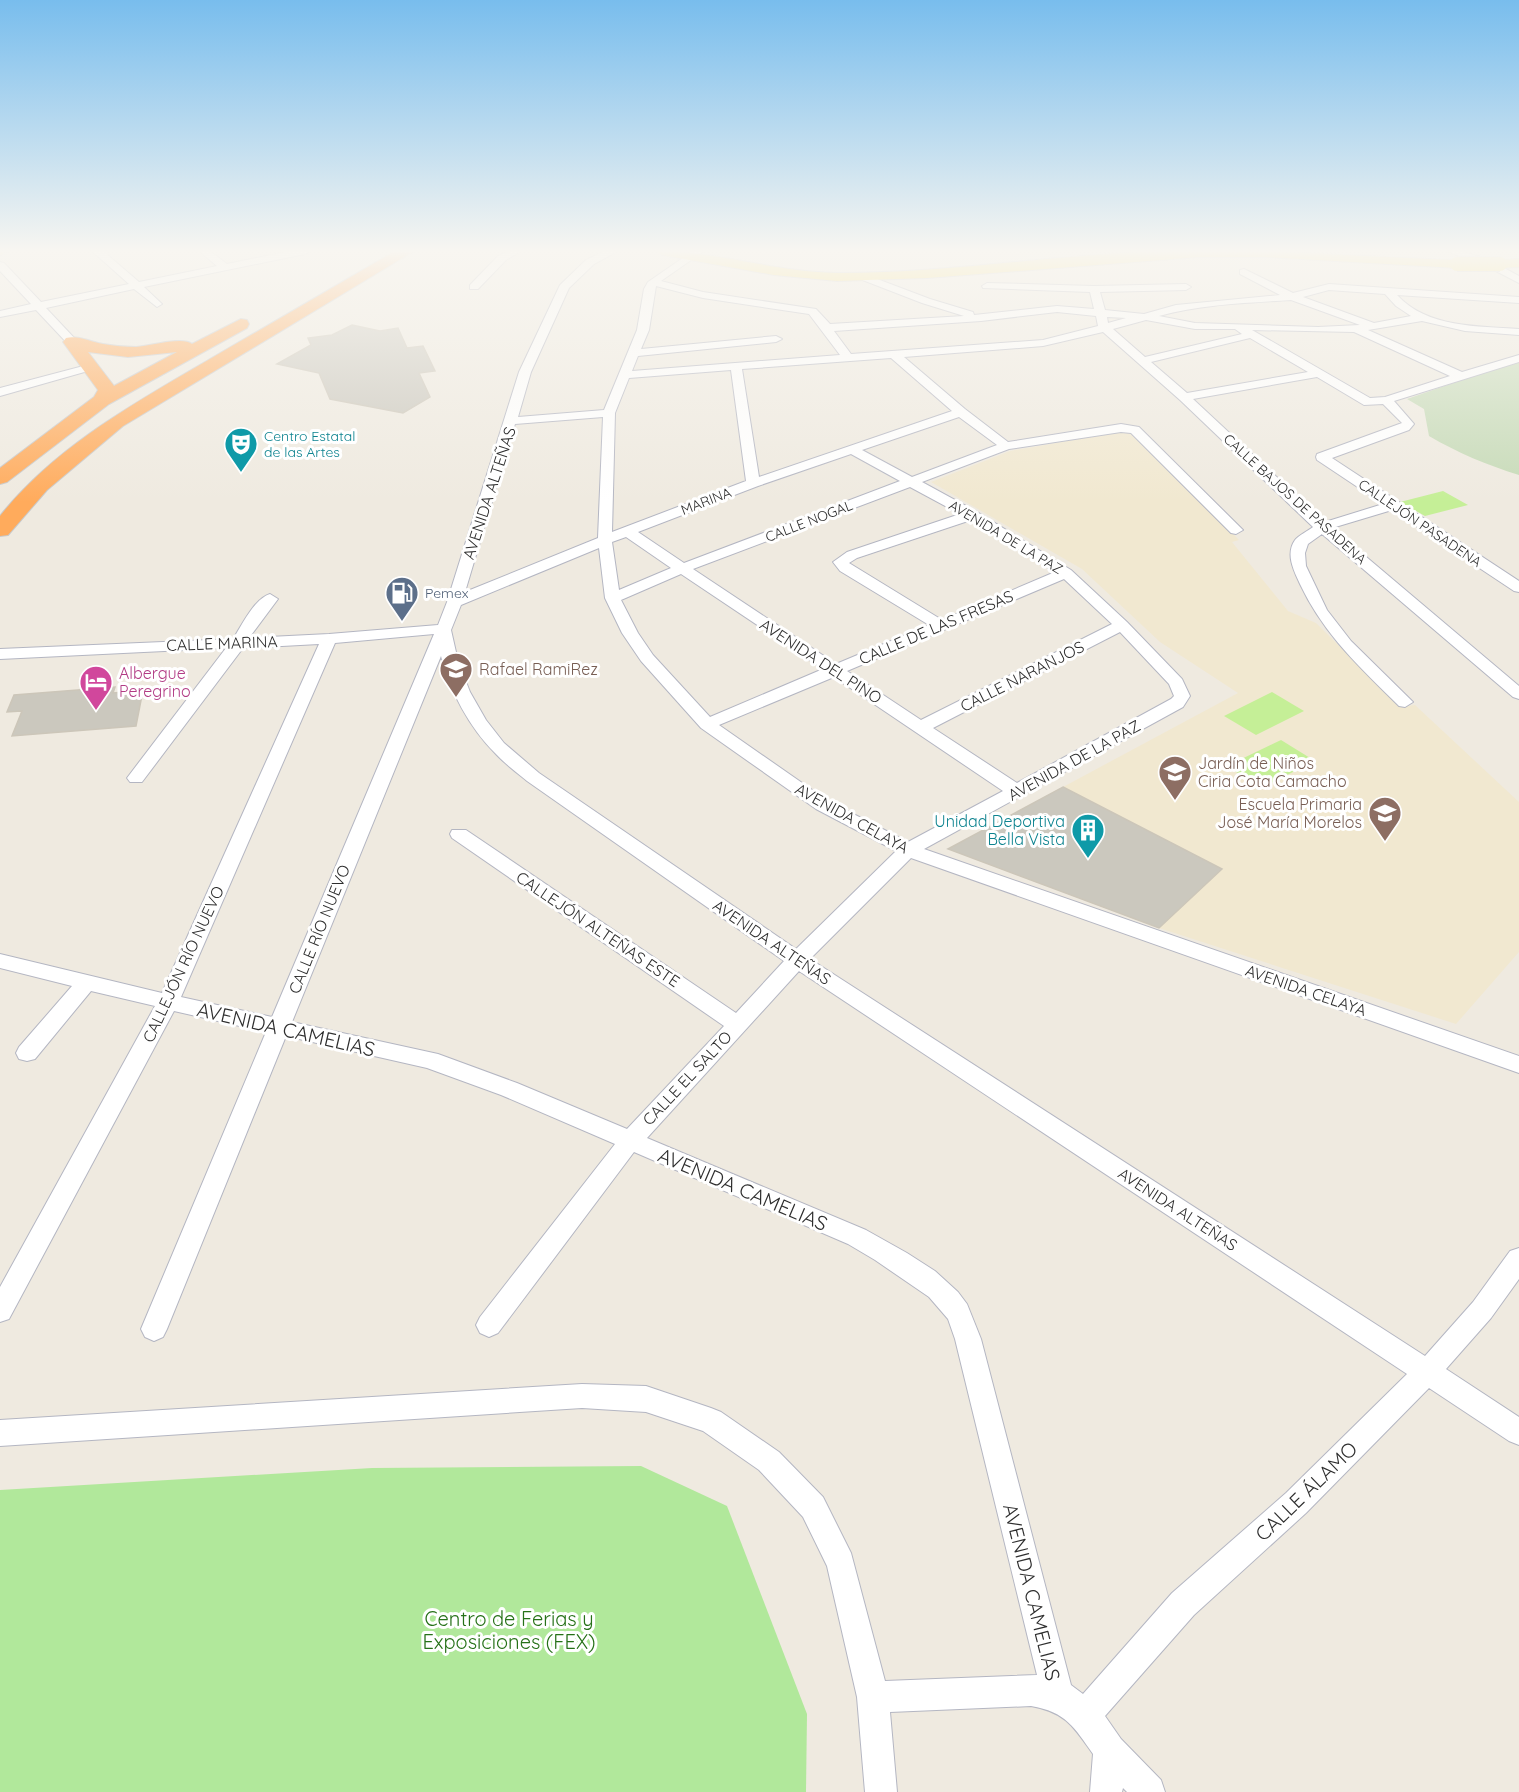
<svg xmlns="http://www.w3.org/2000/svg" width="1519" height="1792" viewBox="0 0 1519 1792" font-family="Quicksand,sans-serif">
	<rect width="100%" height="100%" fill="#efeae0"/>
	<polygon fill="#f1e8d0" points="1130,430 1239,540 1232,542 1288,611 1316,623 1401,707 1415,705 1519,802 1519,952 1456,1024 1159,928 1221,869 1063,787 1238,693 1160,642 1082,569 931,482 1010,451"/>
	<polygon fill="#b1e89b" points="641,1466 727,1506 807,1714 806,1792 0,1792 0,1490 372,1468"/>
	<path fill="#c6dab7" d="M1519,360v115c-32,-10 -61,-22 -90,-39l-5,-27 -17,-10z"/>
	<g fill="#c5ef97">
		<polygon points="1443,491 1468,505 1425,516 1400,502"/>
		<polygon points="1272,692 1304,711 1256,735 1224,716"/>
		<polygon points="1281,740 1315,761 1261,788 1227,766"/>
	</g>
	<g fill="#cbc8be" stroke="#ccc6b9" stroke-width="1.5">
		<polygon points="352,325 380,331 398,328 407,348 423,346 435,371 419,373 430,397 403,413 330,399 319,373 277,364 311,345 308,338 332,335"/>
		<polygon points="115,687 113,693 143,690 136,726 12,736 22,711 7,712 14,695"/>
		<polygon points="1063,787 1222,869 1159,928 948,849"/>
	</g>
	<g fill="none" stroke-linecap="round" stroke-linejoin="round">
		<defs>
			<g id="minor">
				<polygon points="92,251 103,251 139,282 217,266 199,251 210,251 227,264 291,251 310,251 305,254 144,287 162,304 157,307 134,289 46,308 78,342 72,345 68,344 36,310 0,317 0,311 31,304 0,271 0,262 4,263 41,302 129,284"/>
				<polygon points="509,251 521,251 506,260 478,289 470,289 470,285 498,256"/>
				<path d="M605,251h13l-24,13 -25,24 -38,84 -13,45 86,-7 33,-80 7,-41 4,-7 45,-31h11l-43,30 42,11 113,17 14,15 134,-8 -42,-13 -62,-24 -1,-2 5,-3 66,25 43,13 1,3 83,-9 37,3 -4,-17 -107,-4 -1,-2 5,-3 107,3 92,-2 5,3 -5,3 -86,2 5,18 39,4 32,-9 104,-10 -40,-21v-4l4,-1 49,24 36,-9 190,13v6l-122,-8c30,33 81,31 122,34v6l-54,-4 -43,-10 -54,9 94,42 57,-17v7l-125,39 20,23 -5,6 -77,28 187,123v11l-5,-1 -122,-81 -60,18 187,158v13l-6,-2 -191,-163 -14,10 -3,9 1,13 21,44 24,31 62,61 -8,5 -6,-1c-39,-39 -75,-71 -99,-122 -6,-13 -15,-30 -5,-44 4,-5 13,-9 18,-13l-133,-127 -77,-68 -60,14 -139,11 61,52 43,33 113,-18 18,3 104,103 -7,4 -5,-1 -100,-100 -10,-1 -112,17 -87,33 55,30 94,58 56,52 55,57 8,17 -7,11 -259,142 595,207v17l-608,-215 -101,101 615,397 48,-54 37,-51 9,-3v31l-28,39 -45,51 73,48v28l-10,-4 -80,-53 -123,125 -112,102 -89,101 16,23 40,41 4,12h-38l-4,-4 -1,4h-32l3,-38c-19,-27 -27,-42 -62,-48l-141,6 7,80h-32l-8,-95 -30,-131 -24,-49 -44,-47 -56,-39 -57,-19 -64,-4 -582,38v-26l582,-36 64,2 65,22 10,4 58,40 44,45 28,56 34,128 152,-6 -82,-336 -7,-20 -19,-22 -54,-37 -27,-16 -214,-92 -136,181 -9,4 -9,-4 -4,-8 4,-8 135,-173 -114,-49 -74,-27 -141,-32 -119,293 -4,8 -9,4 -9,-4 -4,-8 125,-297 -92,-21 -165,308 -9,3v-35l155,-281 -64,-15 -56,68 -8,2 -8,-2 -3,-6 3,-6 53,-61 -72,-18v-14l162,39 157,-349 -76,4 -101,134h-12l-3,-4 99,-130 -226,11v-10l233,-10c9,-14 21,-40 37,-45l8,5 -29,39 80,-4 109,-9 9,-23 72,-230 41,-87 26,-25zM656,286l47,12 106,16 31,41 -208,16 6,-15 138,-14 6,-3 -6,-3 -135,13 8,-19zM1329,290l56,4 11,12 15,10 -37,7 -71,-26zM1291,300l69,25 -42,2 -123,-4 -36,-7c43,-12 88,-13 132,-16zM1057,312l39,4 2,10 -55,14 -192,14 -17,-23 147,-10zM1107,317l19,1 -18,5zM1146,320l49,9h40l7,5 -97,23 -32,-28zM1252,330l102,2 96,44 -65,21 -15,1zM1250,338l58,34 -121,21 -36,-31zM891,358l61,53 -193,66 -17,-108zM731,370l15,111 -134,51 3,-119 14,-35zM1317,377l47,28 19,-1 19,19 -85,31 -1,3 1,3 66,44 -58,18 -132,-123zM603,417l-5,121 -133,54 50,-168zM959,417l38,28 -85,32 -50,-27zM851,454l49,27 -216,82 -46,-31 120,-46zM910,487l50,27 -113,38 -14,10 7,9 89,54 -93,39 -143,-95zM971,520l84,52 -113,48 -93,-57 8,-5zM626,537l45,31 -52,22 -7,-48zM599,548l6,50 17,35 19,28 60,67 115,81 80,42 -100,98 -257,-176 -35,-30 -18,-23 -16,-28 -12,-31 -7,-31 10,-25zM681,574l142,95 -113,48 -57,-62 -15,-22 -17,-33zM1064,579l48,45 -191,96 -74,-49zM1120,632l49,52 5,12 -3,3 -154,84 -84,-55zM434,634l-162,383 -91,-20 154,-354zM441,656c9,35 28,71 54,97 9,10 21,19 32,28l257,180 -48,52 -270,-183h-14l-2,4 2,4 272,188 -97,103 -110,-46 -79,-29 -146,-32zM834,677l169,114 -95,51 -80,-41 -109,-76zM799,971l608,403 -121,119 -114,100 -89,101 -12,-9 -90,-346 -14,-35 -9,-12 -23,-21 -28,-18 -41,-23 -219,-92z"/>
				<path d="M1447,251c25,-1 50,13 72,25v7l-27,-14z"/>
				<polygon points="91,364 95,365 95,369 0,396 0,388"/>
			</g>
			<g id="major">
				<polygon points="0,251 8,251 0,255"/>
				<path d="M656,251c62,0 122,22 184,22 110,0 217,-19 327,-22 97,-3 193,6 290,9l7,4 -7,4 -193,-11h-65l-272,21 -90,3 -63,-6 -112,-20z"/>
				<polygon points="1519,259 1519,267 1500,268 1493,264 1500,260"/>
			</g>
			<g id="highway">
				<path d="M395,251h19l-291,175 -76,64 -39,45 -8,1v-20c56,-70 135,-113 210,-157 62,-36 124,-72 185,-108z"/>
				<path d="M241,319l6,1 2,4 -2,4 -138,76 -102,78 -7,2v-16l94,-71 4,-7 -35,-48 3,-4c12,-3 25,4 37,6 11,2 22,3 33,3 14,-1 47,-11 56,-3zM88,352l40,5 49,-5 -63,34z"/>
			</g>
		</defs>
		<use href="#minor" stroke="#b4b6c2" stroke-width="2"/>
		<use href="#major" stroke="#c9c9c9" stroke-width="2"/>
		<use href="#highway" stroke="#c9c9c9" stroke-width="2"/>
		<use href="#minor" fill="#fff" fill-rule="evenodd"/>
		<use href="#major" fill="#f8dc5d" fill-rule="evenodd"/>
		<use href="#highway" fill="#ffab5c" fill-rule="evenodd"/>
		<defs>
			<polyline id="major-bridge" points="1457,264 1500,264"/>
		</defs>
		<use href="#major-bridge" stroke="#c9c9c9" stroke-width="16" stroke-linecap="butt"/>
		<use href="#major-bridge" stroke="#f8dc5d" stroke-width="14"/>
	</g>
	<linearGradient id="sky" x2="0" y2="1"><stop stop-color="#78bded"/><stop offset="0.5" stop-color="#f8f6f1"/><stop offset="1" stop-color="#f8f6f1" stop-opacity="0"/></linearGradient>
	<rect width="1519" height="502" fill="url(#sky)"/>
	<defs>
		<symbol id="theatre-pin" viewBox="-11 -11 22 30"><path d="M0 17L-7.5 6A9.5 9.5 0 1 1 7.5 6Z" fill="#0f9aa8" stroke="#fff"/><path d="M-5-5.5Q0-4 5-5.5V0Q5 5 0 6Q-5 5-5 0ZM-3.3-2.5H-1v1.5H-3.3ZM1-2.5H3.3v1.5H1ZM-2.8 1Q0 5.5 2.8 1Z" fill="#fff"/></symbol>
		<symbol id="fuel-pin" viewBox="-11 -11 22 30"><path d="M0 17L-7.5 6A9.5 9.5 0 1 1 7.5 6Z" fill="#5c6f8a" stroke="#fff"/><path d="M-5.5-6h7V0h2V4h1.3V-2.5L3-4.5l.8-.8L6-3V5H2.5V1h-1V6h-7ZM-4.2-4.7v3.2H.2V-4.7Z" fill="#fff"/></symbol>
		<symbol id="school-pin" viewBox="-11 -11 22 30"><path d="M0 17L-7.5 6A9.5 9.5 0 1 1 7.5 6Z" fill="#8d6e63" stroke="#fff"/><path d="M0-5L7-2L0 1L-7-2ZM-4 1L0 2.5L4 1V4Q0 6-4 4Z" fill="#fff"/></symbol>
		<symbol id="hotel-pin" viewBox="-11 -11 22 30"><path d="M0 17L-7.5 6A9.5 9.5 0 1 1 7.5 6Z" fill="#d1479c" stroke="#fff"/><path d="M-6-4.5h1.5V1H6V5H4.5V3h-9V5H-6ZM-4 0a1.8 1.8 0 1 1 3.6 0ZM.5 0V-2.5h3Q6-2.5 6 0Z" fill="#fff"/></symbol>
		<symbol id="building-pin" viewBox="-11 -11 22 30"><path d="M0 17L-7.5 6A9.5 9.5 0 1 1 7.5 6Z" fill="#0f9aa8" stroke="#fff"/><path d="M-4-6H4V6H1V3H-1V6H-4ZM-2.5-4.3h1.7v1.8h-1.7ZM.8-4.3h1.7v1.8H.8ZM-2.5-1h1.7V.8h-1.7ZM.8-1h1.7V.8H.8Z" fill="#fff"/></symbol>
	</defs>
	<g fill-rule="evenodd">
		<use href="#theatre-pin" x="222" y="425" width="38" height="52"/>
		<use href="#fuel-pin" x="383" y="574" width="38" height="52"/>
		<use href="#school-pin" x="437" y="650" width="38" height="52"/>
		<use href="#hotel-pin" x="77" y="663" width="38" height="52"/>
		<use href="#school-pin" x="1156" y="753" width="38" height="52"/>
		<use href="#school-pin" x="1366" y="794" width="38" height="52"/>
		<use href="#building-pin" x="1069" y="811" width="38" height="52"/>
	</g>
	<g text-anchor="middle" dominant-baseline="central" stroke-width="6" stroke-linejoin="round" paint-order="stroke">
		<g font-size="14" fill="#0d838f" stroke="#fff" text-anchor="start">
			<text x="264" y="436">Centro Estatal<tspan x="264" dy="16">de las Artes</tspan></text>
		</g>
		<g font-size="14" fill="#2e2e2e" stroke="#fff">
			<text transform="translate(1295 499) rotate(42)">CALLE BAJOS DE PASADENA</text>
			<text transform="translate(706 501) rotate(-21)">MARINA</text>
			<text transform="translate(809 521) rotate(-21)">CALLE NOGAL</text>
			<text transform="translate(1420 523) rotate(34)">CALLEJÓN PASADENA</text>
			<text transform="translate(1006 537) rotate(31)">AVENIDA DE LA PAZ</text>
		</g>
		<g font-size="14" fill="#4e5e75" stroke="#fff" text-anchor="start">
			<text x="425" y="593">Pemex</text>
		</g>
		<g font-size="16" fill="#2e2e2e" stroke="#fff">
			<text transform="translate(489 493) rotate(-72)">AVENIDA ALTEÑAS</text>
			<text transform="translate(936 627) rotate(-23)">CALLE DE LAS FRESAS</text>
			<text transform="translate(222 643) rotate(-2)">CALLE MARINA</text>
			<text transform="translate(821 661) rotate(33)">AVENIDA DEL PINO</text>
			<text transform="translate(1022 676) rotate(-27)">CALLE NARANJOS</text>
			<text transform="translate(1074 760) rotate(-29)">AVENIDA DE LA PAZ</text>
			<text transform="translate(852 818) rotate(29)">AVENIDA CELAYA</text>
			<text transform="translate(319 929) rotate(-68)">CALLE RÍO NUEVO</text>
			<text transform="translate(598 929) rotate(34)">CALLEJÓN ALTEÑAS ESTE</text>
			<text transform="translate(772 942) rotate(34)">AVENIDA ALTEÑAS</text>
			<text transform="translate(183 964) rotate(-65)">CALLEJÓN RÍO NUEVO</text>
			<text transform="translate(1306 990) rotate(19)">AVENIDA CELAYA</text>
			<text transform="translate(687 1078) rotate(-47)">CALLE EL SALTO</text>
			<text transform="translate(1178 1209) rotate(33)">AVENIDA ALTEÑAS</text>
		</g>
		<g font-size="16" fill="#785e54" stroke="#fff" text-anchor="start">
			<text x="479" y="669">Rafael RamiRez</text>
			<text x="1198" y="763">Jardín de Niños<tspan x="1198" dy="18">Ciria Cota Camacho</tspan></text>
			<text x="1362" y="804" text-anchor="end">Escuela Primaria<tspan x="1362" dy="18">José María Morelos</tspan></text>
		</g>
		<g font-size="16" fill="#b23c85" stroke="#fff" text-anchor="start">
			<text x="119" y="673">Albergue<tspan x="119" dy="18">Peregrino</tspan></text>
		</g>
		<g font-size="16" fill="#0d838f" stroke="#fff" text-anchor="end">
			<text x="1065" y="821">Unidad Deportiva<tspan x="1065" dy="18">Bella Vista</tspan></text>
		</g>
		<g font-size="20" fill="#2e2e2e" stroke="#fff">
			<text transform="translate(286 1029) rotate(13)">AVENIDA CAMELIAS</text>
			<text transform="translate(743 1189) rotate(23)">AVENIDA CAMELIAS</text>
			<text transform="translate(1306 1491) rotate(-44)">CALLE ÁLAMO</text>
			<text transform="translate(1032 1592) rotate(76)">AVENIDA CAMELIAS</text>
		</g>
		<g font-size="20" fill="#267118" stroke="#fff">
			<text x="509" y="1618">Centro de Ferias y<tspan x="509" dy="23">Exposiciones (FEX)</tspan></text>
		</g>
	</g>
</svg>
